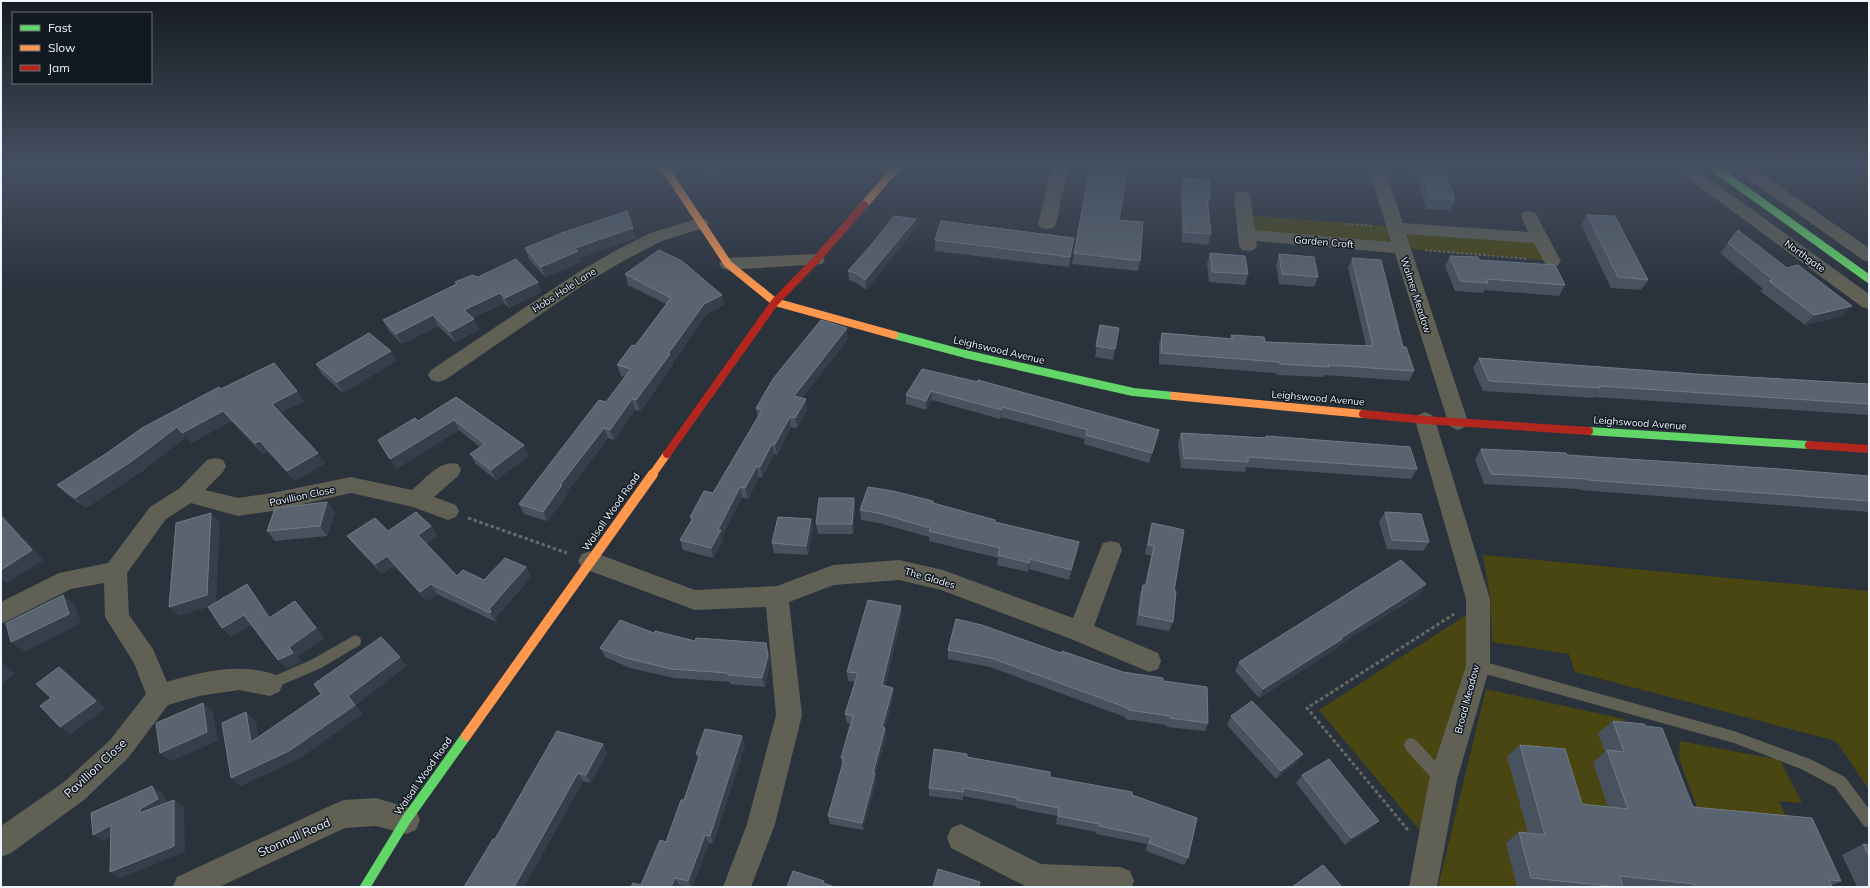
<svg xmlns="http://www.w3.org/2000/svg" width="1870" height="888" viewBox="0 0 1870 888" font-family="Mulish,sans-serif">
	<rect width="100%" height="100%" fill="#2a323c"/>
	<g fill="#494612">
		<polygon points="1245,215 1541,238 1552,261 1247,235"/>
		<polygon points="1483,555 1869,591 1869,790 1836,741 1575,672 1569,654 1492,642 1490,596"/>
		<polygon points="1468,614 1470,660 1423,834 1319,710"/>
		<polygon points="1486,689 1624,719 1626,728 1609,764 1613,820 1568,816 1508,757 1532,846 1517,887 1438,887"/>
		<polygon points="1680,741 1780,760 1802,803 1779,801 1792,830 1702,821 1679,758"/>
	</g>
	<g fill="none" stroke-linecap="round" stroke-linejoin="round">
		<g stroke="#666863" stroke-width="2" stroke-dasharray="2.5 2" stroke-linecap="butt">
			<polyline points="1347,224 1374,226"/>
			<polyline points="1425,250 1528,259"/>
		</g>
		<g stroke="#666863" stroke-width="3" stroke-dasharray="3.5 2.5" stroke-linecap="butt">
			<polyline points="468,518 567,553"/>
			<polyline points="1408,830 1307,708 1454,614"/>
		</g>
		<g fill="#606055" fill-rule="evenodd">
			<polygon points="355,635 360,637 361,641 360,645 321,668 270,690 265,688 263,684 265,680 311,660"/>
			<polygon points="1478,660 1734,731 1810,759 1845,777 1869,809 1869,828 1864,826 1835,787 1801,769 1734,743 1478,672 1473,670 1471,666 1473,662"/>
			<polygon points="1411,738 1416,740 1447,774 1449,779 1447,784 1442,786 1437,784 1406,750 1404,745 1406,740"/>
		</g>
		<g fill="#606055" fill-rule="evenodd">
			<polygon points="1052,167 1068,167 1056,224 1053,228 1047,229 1041,228 1038,224"/>
			<polygon points="1368,167 1384,167 1403,223 1528,232 1521,216 1523,212 1529,211 1535,212 1537,216 1561,261 1558,265 1552,267 1546,265 1534,243 1406,234 1468,422 1465,427 1458,430 1451,427 1448,422 1395,253 1256,241 1257,246 1254,250 1248,251 1242,250 1239,246 1234,196 1236,192 1242,191 1248,192 1250,196 1255,230 1391,242"/>
			<polygon points="1675,167 1693,167 1869,294 1869,309 1862,307 1677,170"/>
			<polygon points="1734,167 1752,167 1869,248 1869,262 1863,260 1736,170"/>
			<polygon points="700,218 706,219 709,223 706,227 662,241 625,260 589,281 445,380 438,382 431,380 428,375 431,370 577,273 613,252 650,233"/>
			<polygon points="816,254 822,256 825,260 822,264 728,270 722,268 719,264 722,260 728,258"/>
			<polygon points="1425,412 1432,415 1435,420 1490,599 1490,666 1457,780 1437,887 1409,887 1429,780 1466,666 1466,599 1415,420 1418,415"/>
			<path d="M215,458l8,2 3,6 -3,6 -18,18 33,8 34,-5 79,-16 61,13c13,-11 28,-31 46,-26l3,6 -3,6 -24,21 22,8 3,6 -3,6 -8,3 -35,-13 -62,-14 -79,18 -34,5 -47,-13 -25,16 -39,54 2,42 24,34 14,33c37,-11 75,-20 112,-6l4,8 -4,8 -9,4 -31,-6 -40,6 -31,9 -40,53 -44,42 -73,53 -10,4v-31l63,-44 46,-42 36,-46 -12,-31 -29,-46 -1,-34 -33,6 -70,35v-22l58,-29 49,-10 42,-56 30,-19 27,-28z"/>
			<polygon points="1111,541 1119,543 1122,550 1094,626 1158,653 1161,661 1158,669 1149,672 1071,639 941,590 899,580 834,585 789,602 802,715 775,824 751,887 723,887 747,824 776,715 766,607 695,610 582,568 578,561 582,554 590,551 695,590 777,586 833,565 899,560 943,570 1073,618 1100,550 1103,543"/>
			<polygon points="376,798 416,810 420,820 416,830 406,834 376,826 345,828 219,887 173,887 177,877 334,804 344,800"/>
			<polygon points="961,824 1041,864 1120,867 1130,871 1134,881 1132,887 1027,887 951,848 947,838 951,828"/>
		</g>
		<g stroke="#63d668" stroke-width="8">
			<polyline points="1713,167 1869,279"/>
			<polyline points="894,335 965,354 1133,392 1174,396"/>
			<polyline points="1589,431 1809,445"/>
		</g>
		<polyline stroke="#63d668" stroke-width="10" points="365,887 406,820 466,736"/>
		<g stroke="#ff974d" stroke-width="8">
			<polyline points="664,167 728,264 775,302 894,335"/>
			<polyline points="864,205 897,167"/>
			<polyline points="1174,396 1363,414"/>
			<polyline points="652,475 667,454"/>
		</g>
		<polyline stroke="#ff974d" stroke-width="10" points="466,736 653,474"/>
		<g stroke="#b3261e" stroke-width="8">
			<polyline points="1363,414 1425,420 1589,431"/>
			<polyline points="1809,445 1869,449"/>
			<polyline points="667,454 775,302 816,260 864,205"/>
		</g>
	</g>
	<g fill="#48525f">
		<polygon points="695,167 724,167 718,174 695,170"/>
		<polygon points="1411,167 1443,167 1455,200 1450,210 1426,209 1417,178 1415,178"/>
		<polygon points="1183,178 1210,199 1208,205 1211,234 1208,245 1182,242 1180,188"/>
		<polygon points="1587,215 1648,280 1641,290 1611,288 1581,225"/>
		<polygon points="916,219 916,228 866,290 856,283 849,280 848,271"/>
		<polygon points="1119,220 1140,261 1138,271 1072,264 1074,253"/>
		<polygon points="636,238 580,258 581,262 545,277 529,259 525,248"/>
		<polygon points="935,240 1072,248 1069,267 935,251"/>
		<polygon points="1728,243 1843,316 1805,325 1760,291 1763,289 1720,253"/>
		<polygon points="1210,253 1248,274 1245,285 1209,282 1207,263"/>
		<polygon points="1279,254 1318,277 1314,287 1279,284 1276,265"/>
		<polygon points="1450,256 1479,260 1565,285 1559,296 1485,290 1483,293 1455,291 1445,266"/>
		<polygon points="1352,258 1403,347 1414,371 1409,381 1325,375 1324,377 1276,375 1276,373 1159,364 1159,344 1162,333 1230,339 1231,335 1265,342 1366,346 1348,268"/>
		<polygon points="625,274 722,295 724,305 706,315 673,362 673,365 640,411 635,410 614,440 608,438 566,493 567,495 547,521 524,514 519,504 606,402 625,377 621,376 617,365 635,346 666,304 628,285"/>
		<polygon points="478,277 542,292 509,308 504,303 473,318 479,330 455,342 438,326 402,344 389,331 383,320 456,284 455,282"/>
		<polygon points="1100,325 1115,349 1113,360 1095,357"/>
		<polygon points="848,339 802,398 806,399 807,410 797,428 791,427 777,455 774,454 762,477 759,477 748,499 742,497 722,536 723,540 713,558 683,550 680,540 691,521 690,517 713,493 758,418 756,408"/>
		<polygon points="391,351 396,361 343,393 322,374 316,364"/>
		<polygon points="1479,358 1696,374 1869,384 1869,415 1594,397 1593,398 1483,391 1473,368"/>
		<polygon points="922,369 1159,430 1149,463 1084,444 1085,439 1001,417 1000,419 932,400 926,410 906,404 906,395"/>
		<polygon points="221,389 297,391 304,401 281,413 325,463 295,481 267,451 263,454 231,421 191,443 186,437 142,471 86,508 68,495 57,485"/>
		<polygon points="456,397 524,445 529,456 496,480 476,464 470,454 480,447 459,430 396,469 378,440 418,421"/>
		<polygon points="1181,433 1265,438 1266,436 1417,469 1411,479 1246,467 1245,472 1181,468 1178,443"/>
		<polygon points="1481,449 1869,476 1869,512 1580,490 1579,489 1484,484 1475,459"/>
		<polygon points="854,498 855,508 853,534 818,534 816,524"/>
		<polygon points="327,502 335,512 327,536 275,541 267,531"/>
		<polygon points="933,503 995,522 1079,542 1077,552 1069,580 1029,569 1028,572 997,565 998,558 929,541 929,537 879,523 861,520 860,510"/>
		<polygon points="1385,512 1429,542 1423,551 1387,549 1379,522"/>
		<polygon points="811,519 813,529 808,555 774,553 772,543"/>
		<polygon points="1152,523 1174,591 1173,622 1169,631 1136,625 1140,594 1143,585 1145,585 1151,556 1145,554 1149,533"/>
		<polygon points="431,526 437,536 426,544 457,576 484,580 526,567 531,577 495,618 497,621 496,622 437,594 427,601 394,566 382,574 355,546 347,536"/>
		<polygon points="1420,594 1339,645 1337,648 1259,698 1235,671 1239,662"/>
		<polygon points="901,606 902,615 885,686 893,697 885,728 886,736 875,775 876,781 863,830 830,824 828,816 842,766 841,758 850,724 847,723 845,714 855,682 848,681 847,672"/>
		<polygon points="654,633 695,641 766,643 769,652 770,665 765,687 730,684 730,682 674,678 630,668 605,657 600,648"/>
		<polygon points="948,650 1061,653 1123,672 1163,681 1208,723 1205,731 1167,727 1166,725 1125,719 1125,717 990,667 948,659"/>
		<polygon points="1231,716 1297,762 1276,779 1227,725"/>
		<polygon points="1613,721 1645,726 1693,807 1841,881 1831,886 1832,887 1517,887 1506,843 1519,832 1528,833 1507,757 1520,745 1582,804 1608,807 1593,762 1605,752 1598,733"/>
		<polygon points="603,744 607,753 591,783 583,781 524,887 464,887 495,839"/>
		<polygon points="745,745 713,844 709,843 692,887 688,887 679,885 678,887 631,887 641,885 666,842 684,800 698,759 696,754"/>
		<polygon points="967,757 1050,777 1132,795 1188,858 1184,865 1146,851 1147,844 1096,834 1096,832 1056,824 1057,816 1016,808 1016,806 963,796 963,800 929,796 929,788"/>
		<polygon points="1302,775 1372,828 1345,845 1296,783"/>
		<polygon points="1863,844 1869,845 1869,887 1857,887 1842,855"/>
	</g>
	<g fill="#353e4a">
		<polygon points="717,167 724,167 718,174"/>
		<polygon points="916,219 916,228 866,290 865,280"/>
		<polygon points="633,228 636,238 580,258 581,262 545,277 541,267 575,248"/>
		<polygon points="538,282 542,292 509,308 505,298"/>
		<polygon points="500,293 504,303 469,320 464,310"/>
		<polygon points="722,295 724,305 706,315 673,362 673,365 640,411 636,400 668,354 704,304"/>
		<polygon points="1852,306 1843,316 1805,325 1814,315"/>
		<polygon points="433,315 438,326 402,344 396,334"/>
		<polygon points="474,319 479,330 455,342 450,332"/>
		<polygon points="847,328 848,339 796,407 794,396"/>
		<polygon points="391,351 396,361 343,393 337,382"/>
		<polygon points="297,391 304,401 279,414 272,404"/>
		<polygon points="931,391 932,400 926,410 926,401"/>
		<polygon points="632,399 635,410 614,440 610,430"/>
		<polygon points="806,399 807,410 797,428 795,418"/>
		<polygon points="1002,407 1001,417 1000,419 1001,410"/>
		<polygon points="223,411 231,421 191,443 182,433"/>
		<polygon points="790,417 791,427 777,455 775,444"/>
		<polygon points="454,420 459,430 396,469 390,459"/>
		<polygon points="177,427 186,437 142,471 86,508 75,498"/>
		<polygon points="604,428 608,438 566,493 567,495 547,521 543,512 560,485"/>
		<polygon points="1159,430 1157,439 1149,463 1152,453"/>
		<polygon points="260,441 267,451 263,454 255,443"/>
		<polygon points="772,444 774,454 762,477 760,467"/>
		<polygon points="524,445 529,456 496,480 491,470"/>
		<polygon points="318,453 325,463 295,481 287,471"/>
		<polygon points="757,466 759,477 748,499 745,488"/>
		<polygon points="740,487 742,497 722,536 723,540 713,558 711,548 718,530"/>
		<polygon points="854,498 855,508 853,534 852,524"/>
		<polygon points="327,502 335,512 327,536 320,526"/>
		<polygon points="1,513 44,560 6,583 1,579"/>
		<polygon points="211,513 220,523 216,605 179,616 169,607"/>
		<polygon points="811,519 813,529 808,555 806,546"/>
		<polygon points="431,526 437,536 424,545 418,535"/>
		<polygon points="1079,542 1077,552 1069,580 1071,570"/>
		<polygon points="387,556 394,566 382,574 375,564"/>
		<polygon points="1030,559 1029,569 1028,572 1029,563"/>
		<polygon points="526,567 531,577 495,618 497,621 496,622 490,613 489,609"/>
		<polygon points="247,584 255,594 278,627 269,618"/>
		<polygon points="431,584 437,594 427,601 420,592"/>
		<polygon points="1426,584 1420,594 1339,645 1337,648 1259,698 1263,689 1341,638"/>
		<polygon points="63,595 75,605 81,623 24,652 11,642"/>
		<polygon points="295,601 325,638 298,656 302,662 287,669 278,660 289,647"/>
		<polygon points="901,606 902,615 883,694 882,685"/>
		<polygon points="244,615 253,624 231,637 222,628"/>
		<polygon points="766,643 769,652 770,665 765,687 762,678"/>
		<polygon points="400,657 407,666 356,705 363,714 299,759 241,786 231,778 348,696"/>
		<polygon points="1,662 15,674 1,684"/>
		<polygon points="59,667 69,674 106,708 70,735 60,727"/>
		<polygon points="893,688 893,697 885,728 886,736 875,775 876,781 863,830 862,823 882,727"/>
		<polygon points="203,703 213,712 218,741 171,761 160,753"/>
		<polygon points="246,712 256,721 261,751 251,742"/>
		<polygon points="742,736 745,745 713,844 710,836"/>
		<polygon points="603,744 607,753 591,783 586,775"/>
		<polygon points="1303,754 1297,762 1276,779 1281,771"/>
		<polygon points="578,773 583,781 524,887 514,887"/>
		<polygon points="152,786 162,793 169,806 140,813 140,809"/>
		<polygon points="174,800 184,807 185,852 121,878 110,872"/>
		<polygon points="1379,821 1372,828 1345,845 1351,838"/>
		<polygon points="111,825 122,831 104,841 93,835"/>
		<polygon points="705,835 709,843 692,887 691,887 688,881"/>
		<polygon points="675,878 679,885 678,887 671,887"/>
	</g>
	<g fill="#5a6470" stroke="#717a87">
		<polygon points="1090,167 1128,167 1119,220 1143,222 1140,261 1074,253"/>
		<polygon points="1419,167 1443,167 1455,200 1431,198 1421,168 1419,168"/>
		<polygon points="1183,178 1209,180 1210,199 1207,198 1211,234 1184,232"/>
		<polygon points="627,211 633,228 575,248 578,251 541,267 525,248 562,233"/>
		<polygon points="1587,215 1615,216 1648,280 1618,277"/>
		<polygon points="894,216 916,219 865,280 856,273 848,271 871,245"/>
		<polygon points="941,221 1074,238 1070,257 935,240"/>
		<polygon points="1738,230 1787,268 1798,265 1852,306 1814,315 1769,281 1773,280 1728,243"/>
		<polygon points="659,250 682,261 722,295 704,304 668,354 670,354 636,400 632,399 610,430 604,428 560,485 562,485 543,512 519,504 599,400 606,402 631,369 617,365 632,345 635,346 671,298 625,274"/>
		<polygon points="1210,253 1245,256 1248,274 1212,272"/>
		<polygon points="1279,254 1314,257 1318,277 1282,274"/>
		<polygon points="1450,256 1478,257 1479,260 1555,265 1565,285 1487,279 1488,283 1460,281"/>
		<polygon points="1352,258 1381,260 1403,347 1406,347 1414,371 1328,365 1329,367 1280,364 1279,362 1161,353 1162,333 1233,339 1231,335 1264,337 1265,342 1373,346"/>
		<polygon points="516,259 538,282 505,298 500,293 464,310 474,319 450,332 433,315 396,334 383,320 457,284 455,282 472,275 478,277"/>
		<polygon points="821,320 847,328 794,396 806,399 795,418 790,417 775,444 772,444 760,467 757,466 745,488 740,487 718,530 721,530 711,548 680,540 693,518 690,517 704,491 713,493 762,410 756,408 773,379 789,359"/>
		<polygon points="1100,325 1119,328 1115,349 1096,346"/>
		<polygon points="369,333 391,351 337,382 316,364"/>
		<polygon points="1479,358 1696,374 1869,384 1869,404 1599,386 1600,388 1489,381"/>
		<polygon points="274,363 297,391 272,404 318,453 287,471 260,441 255,443 223,411 182,433 177,427 132,461 75,498 57,485 107,453 142,428 219,387 221,389"/>
		<polygon points="922,369 978,382 978,380 1159,430 1152,453 1086,435 1088,430 1002,407 1001,410 931,391 926,401 906,395"/>
		<polygon points="456,397 524,445 491,470 470,454 485,444 454,420 390,459 378,440 415,418 418,421"/>
		<polygon points="1181,433 1266,438 1266,436 1410,447 1417,469 1248,457 1248,462 1184,458"/>
		<polygon points="1481,449 1566,453 1567,455 1780,469 1869,476 1869,501 1588,480 1587,479 1491,474"/>
		<polygon points="868,487 893,491 933,501 933,503 995,520 995,522 1079,542 1071,570 1030,559 1029,563 998,555 1000,548 929,531 930,528 878,513 860,510"/>
		<polygon points="819,498 854,498 852,524 816,524"/>
		<polygon points="327,502 320,526 267,531 275,508"/>
		<polygon points="416,512 431,526 418,535 457,576 463,570 484,580 505,558 526,567 489,609 491,611 490,613 431,584 420,592 387,556 375,564 347,536 375,518 388,531"/>
		<polygon points="1385,512 1421,514 1429,542 1392,540"/>
		<polygon points="211,513 207,595 169,607 176,523"/>
		<polygon points="1,516 32,550 1,570"/>
		<polygon points="778,517 811,519 806,546 772,543"/>
		<polygon points="1152,523 1184,530 1174,591 1176,591 1173,622 1139,615 1143,585 1146,585 1154,546 1148,545"/>
		<polygon points="1401,560 1426,584 1341,638 1342,639 1263,689 1239,662"/>
		<polygon points="247,584 269,618 295,601 316,628 289,647 293,653 278,660 244,615 222,628 208,607"/>
		<polygon points="63,595 69,614 11,642 6,623"/>
		<polygon points="868,600 901,606 882,685 893,688 882,727 885,728 873,773 875,773 862,823 828,816 844,759 841,758 853,716 845,714 858,673 847,672"/>
		<polygon points="956,619 982,625 1061,653 1062,651 1123,672 1163,678 1163,681 1207,687 1208,723 1170,718 1170,716 1128,710 1128,708 991,658 948,650"/>
		<polygon points="620,620 654,633 655,631 695,641 696,638 766,643 768,656 762,678 728,675 728,673 671,669 626,658 600,648"/>
		<polygon points="381,637 400,657 348,696 355,705 289,751 231,778 222,723 246,712 251,742 321,694 314,684"/>
		<polygon points="59,667 96,701 60,727 40,706 51,698 36,684"/>
		<polygon points="1252,701 1303,754 1281,771 1231,716"/>
		<polygon points="203,703 207,732 160,753 156,723"/>
		<polygon points="1613,721 1644,724 1645,726 1662,728 1693,807 1812,818 1841,881 1829,880 1832,887 1695,887 1694,884 1620,876 1623,887 1619,887 1531,878 1519,832 1545,835 1520,745 1565,749 1582,804 1628,809 1607,750 1624,752"/>
		<polygon points="705,729 742,736 710,836 705,835 688,881 675,878 671,887 631,887 633,883 641,885 660,840 666,842 681,800 684,800 700,754 696,754"/>
		<polygon points="557,731 603,744 586,775 578,773 514,887 464,887 493,839 495,839"/>
		<polygon points="934,749 967,754 967,757 1050,772 1050,777 1132,792 1132,795 1197,818 1188,858 1149,843 1151,837 1099,826 1099,824 1058,816 1059,808 1017,800 1017,798 964,788 963,792 929,788"/>
		<polygon points="1329,759 1379,821 1351,838 1302,775"/>
		<polygon points="152,786 158,799 140,809 140,813 174,800 174,846 110,872 111,825 93,835 91,813"/>
		<polygon points="1863,844 1869,845 1869,856"/>
		<polygon points="1323,865 1342,887 1292,887"/>
		<polygon points="938,869 980,882 979,887 933,887"/>
		<polygon points="793,871 824,881 823,883 835,887 787,887"/>
	</g>
	<linearGradient id="sky" x2="0" y2="1"><stop stop-color="#171c21"/><stop offset="0.57" stop-color="#444f61"/><stop offset="1" stop-color="#444f61" stop-opacity="0"/></linearGradient>
	<rect width="1870" height="291" fill="url(#sky)"/>
	<g text-anchor="middle" dominant-baseline="central" stroke-width="3" stroke-linejoin="round" paint-order="stroke">
		<g font-size="10" fill="#edf5ff" stroke="#121921">
			<text transform="translate(1324 242) rotate(5)">Garden Croft</text>
			<text transform="translate(1805 256) rotate(36)">Northgate</text>
			<text transform="translate(564 290) rotate(-33)">Hobs Hole Lane</text>
			<text transform="translate(1416 295) rotate(72)">Walmer Meadow</text>
			<text transform="translate(999 350) rotate(13)">Leighswood Avenue</text>
			<text transform="translate(1318 398) rotate(5)">Leighswood Avenue</text>
			<text transform="translate(1640 423) rotate(4)">Leighswood Avenue</text>
			<text transform="translate(302 496) rotate(-12)">Pavillion Close</text>
			<text transform="translate(611 512) rotate(-55)">Walsall Wood Road</text>
			<text transform="translate(930 578) rotate(16)">The Glades</text>
			<text transform="translate(1467 699) rotate(-75)">Broad Meadow</text>
			<text transform="translate(423 776) rotate(-55)">Walsall Wood Road</text>
		</g>
		<g font-size="12" fill="#edf5ff" stroke="#121921">
			<text transform="translate(95 768) rotate(-43)">Pavillion Close</text>
			<text transform="translate(294 837) rotate(-24)">Stonnall Road</text>
		</g>
	</g>
	<rect width="1870" height="888" fill="none" stroke="#edf5ff" stroke-width="4"/>
	<rect x="12" y="12" width="140" height="72" fill="#121921" stroke="#6a717a"/>
	<rect x="20" y="25" width="20" height="6" fill="#63d668" stroke="#6a717a"/>
	<text x="48" y="32" font-size="12" fill="#edf5ff">Fast</text>
	<rect x="20" y="45" width="20" height="6" fill="#ff974d" stroke="#6a717a"/>
	<text x="48" y="52" font-size="12" fill="#edf5ff">Slow</text>
	<rect x="20" y="65" width="20" height="6" fill="#b3261e" stroke="#6a717a"/>
	<text x="48" y="72" font-size="12" fill="#edf5ff">Jam</text>
</svg>
